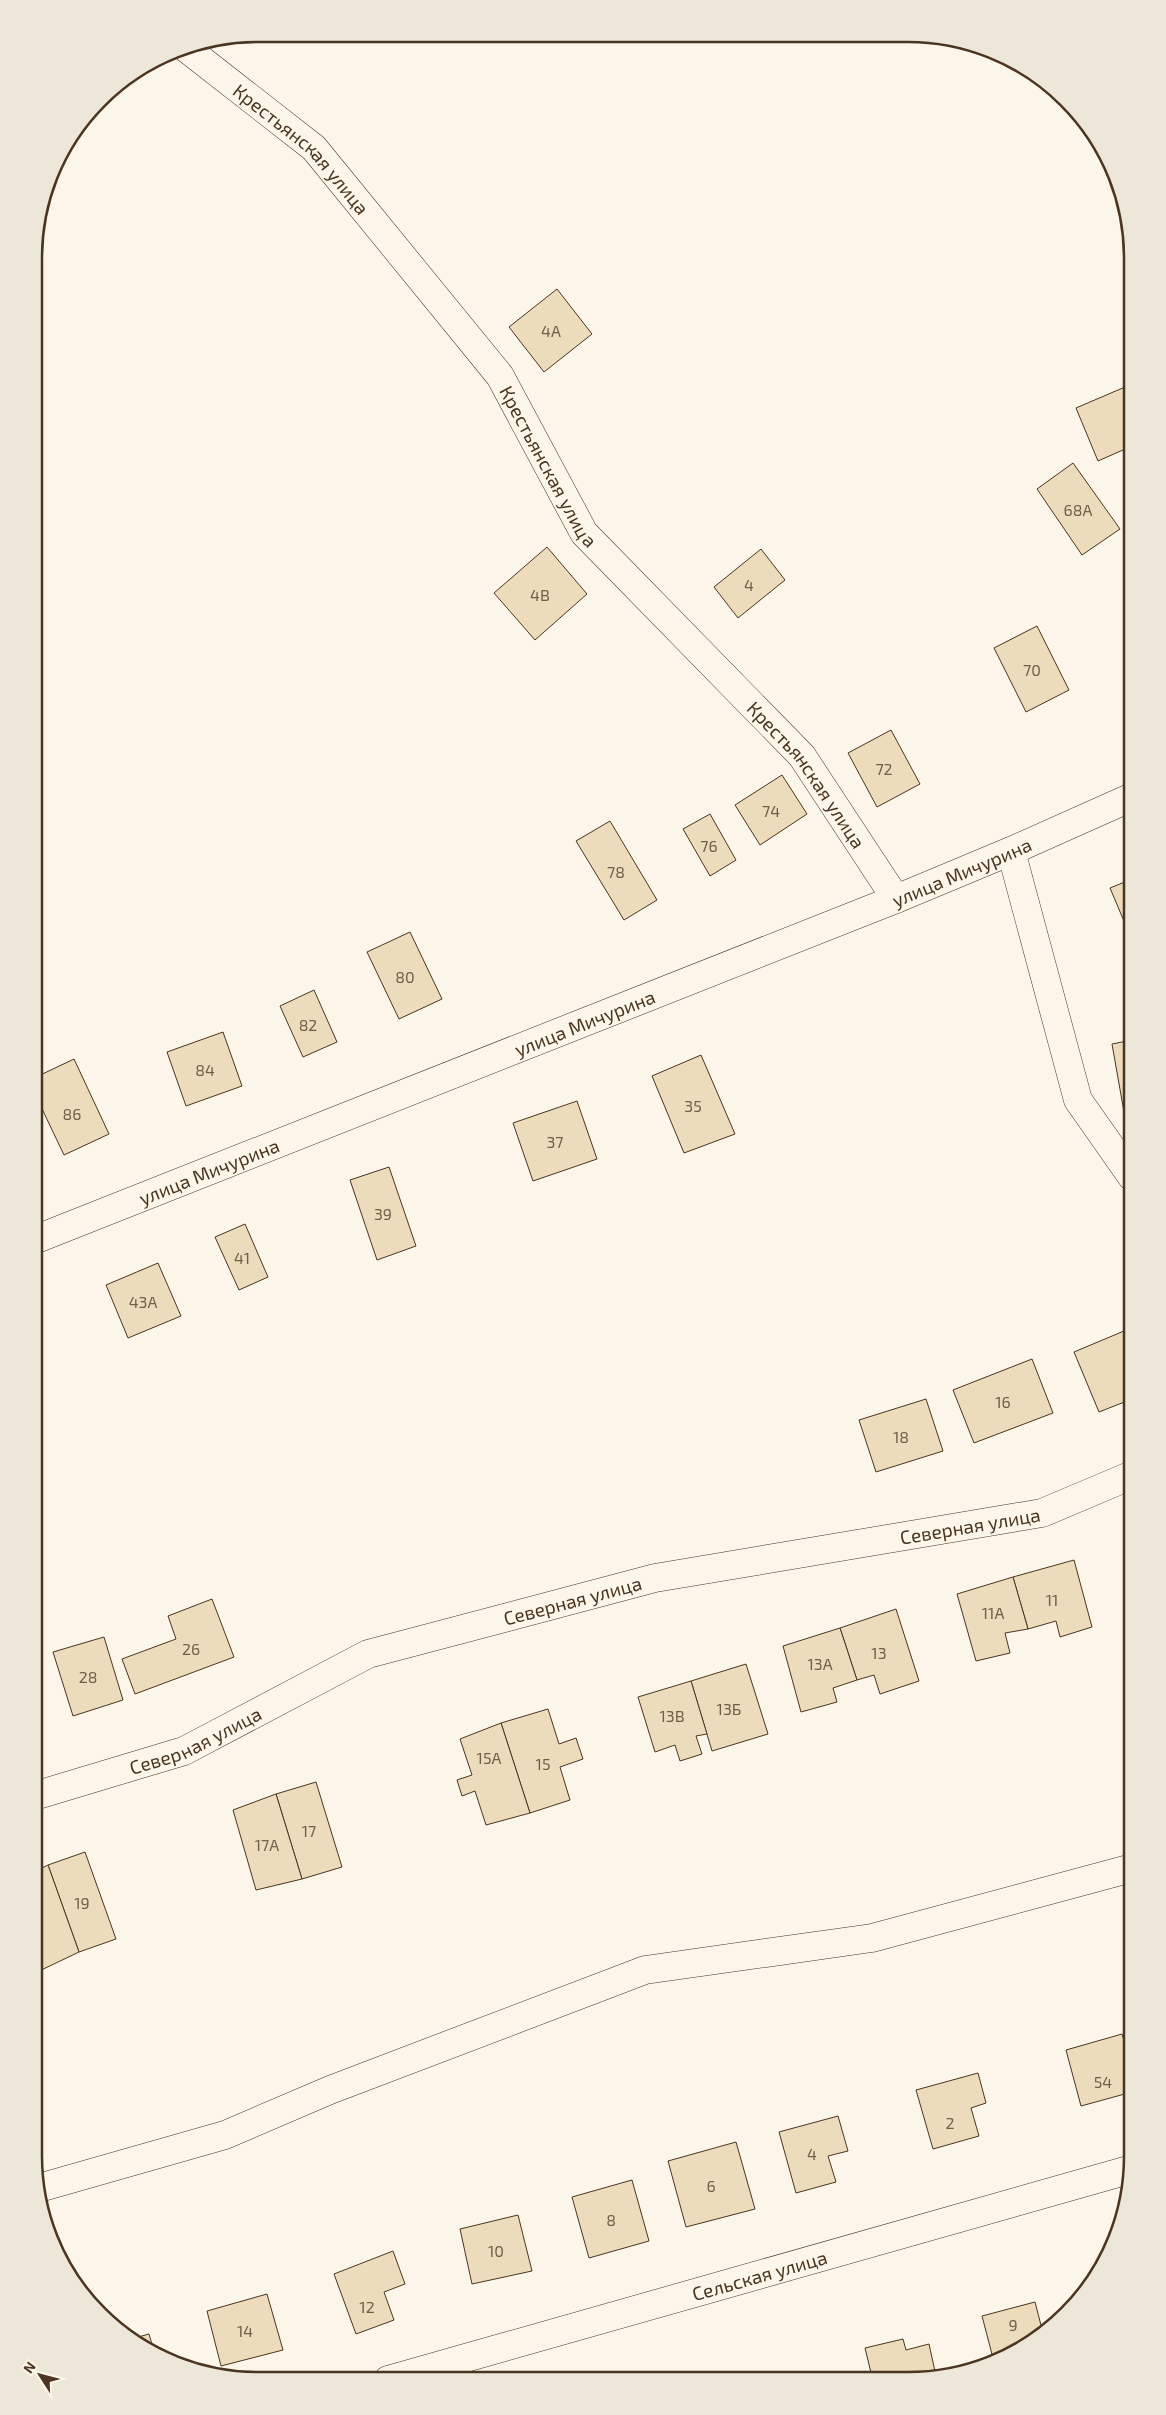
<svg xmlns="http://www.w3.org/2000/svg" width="1166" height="2415" viewBox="0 0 1166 2415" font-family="'Exo 2',sans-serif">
	<rect width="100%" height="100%" fill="#fbf6e9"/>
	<g fill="#ecdcbc" stroke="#4a3520">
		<polygon points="557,289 592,334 544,372 509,327"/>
		<polygon points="1132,384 1132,446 1098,461 1076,408"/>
		<polygon points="1073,463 1120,529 1082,555 1037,489"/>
		<polygon points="547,547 587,594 535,640 494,593"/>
		<polygon points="761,549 785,580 738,618 714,587"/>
		<polygon points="1037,626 1069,690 1026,712 994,648"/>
		<polygon points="891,730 920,784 877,807 848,753"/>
		<polygon points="782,775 807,814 760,845 735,805"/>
		<polygon points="710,814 736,860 710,876 683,829"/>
		<polygon points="610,821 657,900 624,920 576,841"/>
		<polygon points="1132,879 1132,940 1110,888"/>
		<polygon points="410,932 442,999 399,1019 367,952"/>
		<polygon points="314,990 337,1042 303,1057 280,1006"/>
		<polygon points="223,1032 242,1086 186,1106 167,1052"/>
		<polygon points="1132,1040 1132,1110 1124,1112 1112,1044"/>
		<polygon points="701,1055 735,1134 684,1153 652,1076"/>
		<polygon points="74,1059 109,1134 64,1155 34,1092 34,1078"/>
		<polygon points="577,1101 597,1159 533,1181 513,1123"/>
		<polygon points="389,1167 416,1246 377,1260 350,1180"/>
		<polygon points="245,1224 268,1277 239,1290 215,1237"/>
		<polygon points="158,1263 181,1316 128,1338 106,1285"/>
		<polygon points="1124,1331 1132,1350 1132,1399 1099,1412 1074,1352"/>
		<polygon points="1032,1359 1053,1413 974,1443 953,1390"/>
		<polygon points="926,1399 943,1451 876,1472 859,1420"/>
		<polygon points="1074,1560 1092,1627 1060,1637 1056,1621 1028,1629 1013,1577"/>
		<polygon points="1013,1577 1028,1629 1005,1633 1010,1653 976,1661 957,1594"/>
		<polygon points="212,1599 234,1657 135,1694 122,1659 176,1639 168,1616"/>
		<polygon points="896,1609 919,1681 880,1694 874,1675 857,1680 840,1628"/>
		<polygon points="840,1628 857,1680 833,1688 837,1702 801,1712 783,1646"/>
		<polygon points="104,1637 123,1700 73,1716 53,1652"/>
		<polygon points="746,1664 768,1734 712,1751 691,1681"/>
		<polygon points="691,1681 707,1734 696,1736 702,1754 680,1761 675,1745 655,1752 638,1697"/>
		<polygon points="548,1709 559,1744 576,1738 583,1759 560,1767 570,1800 530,1813 501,1723"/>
		<polygon points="501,1723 530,1813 486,1825 475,1791 462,1796 457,1780 472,1775 460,1739"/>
		<polygon points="316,1782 342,1867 302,1879 276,1794"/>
		<polygon points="276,1794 302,1879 256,1890 233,1810"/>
		<polygon points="85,1852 116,1939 79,1952 48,1865"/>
		<polygon points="48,1865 79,1952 35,1973 34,1872"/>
		<polygon points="1122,2034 1132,2069 1132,2092 1081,2106 1066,2050"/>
		<polygon points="978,2073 986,2103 971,2108 979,2136 933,2149 916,2090"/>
		<polygon points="838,2116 848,2151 828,2156 836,2182 796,2193 779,2132"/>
		<polygon points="736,2142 755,2209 686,2227 668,2161"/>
		<polygon points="632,2180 649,2241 589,2258 572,2197"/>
		<polygon points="518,2215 532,2271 472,2284 460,2229"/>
		<polygon points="393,2251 405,2284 384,2292 394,2320 356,2334 334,2274"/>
		<polygon points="267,2294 283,2350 221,2366 207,2311"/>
		<polygon points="1035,2302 1043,2333 1033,2343 994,2362 982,2316"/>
		<polygon points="149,2334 155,2355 131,2339"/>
		<polygon points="903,2339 906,2350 929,2344 936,2376 907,2381 873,2381 865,2348"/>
	</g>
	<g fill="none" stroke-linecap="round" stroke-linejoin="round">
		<defs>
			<g id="minor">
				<path id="s1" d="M186,48l128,100 186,228 84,157 218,223 94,143"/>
				<polyline points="1011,851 1078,1100 1132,1177"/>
				<path id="s2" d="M34,1240l862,-341 115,-48 121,-54"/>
				<path id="s3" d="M34,1796l150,-45 184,-97 287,-76 387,-65 90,-38"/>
				<polyline points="39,2188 225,2135 330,2090 645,1970 872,1938 1132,1868"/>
				<path id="s4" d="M388,2380l744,-211"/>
			</g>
		</defs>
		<use href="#minor" stroke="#4a3520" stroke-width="29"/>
		<use href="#minor" stroke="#fbf6e9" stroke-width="28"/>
	</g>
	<g text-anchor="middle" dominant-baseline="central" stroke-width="4" stroke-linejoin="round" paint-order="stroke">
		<g font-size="16" fill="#725f47">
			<text x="551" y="330">4А</text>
			<text x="1078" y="509">68А</text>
			<text x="749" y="584">4</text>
			<text x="540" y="594">4В</text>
			<text x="1032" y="669">70</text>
			<text x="884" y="768">72</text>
			<text x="771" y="810">74</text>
			<text x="709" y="845">76</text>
			<text x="616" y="871">78</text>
			<text x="405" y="976">80</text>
			<text x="308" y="1024">82</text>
			<text x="205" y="1069">84</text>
			<text x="693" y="1105">35</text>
			<text x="72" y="1113">86</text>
			<text x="555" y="1141">37</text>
			<text x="383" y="1213">39</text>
			<text x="242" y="1257">41</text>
			<text x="143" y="1301">43А</text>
			<text x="1003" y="1401">16</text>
			<text x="901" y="1436">18</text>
			<text x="1052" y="1599">11</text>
			<text x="993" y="1612">11А</text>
			<text x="191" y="1648">26</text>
			<text x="879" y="1652">13</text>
			<text x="820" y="1663">13А</text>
			<text x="88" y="1676">28</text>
			<text x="729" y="1708">13Б</text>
			<text x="672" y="1715">13В</text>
			<text x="489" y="1757">15А</text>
			<text x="543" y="1763">15</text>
			<text x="309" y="1830">17</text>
			<text x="267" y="1844">17А</text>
			<text x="82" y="1902">19</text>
			<text x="1103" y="2081">54</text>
			<text x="950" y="2122">2</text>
			<text x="812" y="2153">4</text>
			<text x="711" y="2185">6</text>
			<text x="611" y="2219">8</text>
			<text x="496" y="2250">10</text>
			<text x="367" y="2306">12</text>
			<text x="1013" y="2324">9</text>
			<text x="245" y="2330">14</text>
		</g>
		<g font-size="19" fill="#4a3520" stroke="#fbf6e9">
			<text stroke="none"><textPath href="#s1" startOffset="154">Крестьянская улица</textPath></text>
			<text stroke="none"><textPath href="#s1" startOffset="559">Крестьянская улица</textPath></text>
			<text stroke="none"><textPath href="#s1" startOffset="964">Крестьянская улица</textPath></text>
			<text stroke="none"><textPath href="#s2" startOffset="998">улица Мичурина</textPath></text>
			<text stroke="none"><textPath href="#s2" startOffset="592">улица Мичурина</textPath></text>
			<text stroke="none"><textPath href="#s2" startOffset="188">улица Мичурина</textPath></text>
			<text stroke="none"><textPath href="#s3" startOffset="981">Северная улица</textPath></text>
			<text stroke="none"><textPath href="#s3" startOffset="576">Северная улица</textPath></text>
			<text stroke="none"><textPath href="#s3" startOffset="171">Северная улица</textPath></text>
			<text stroke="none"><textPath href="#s4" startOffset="386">Сельская улица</textPath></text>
		</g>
	</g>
	<path d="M0 0H1166V2415H0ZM258 42H908A216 216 0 0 1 1124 258V2156A216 216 0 0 1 908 2372H258A216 216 0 0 1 42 2156V258A216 216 0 0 1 258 42Z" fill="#ede7d9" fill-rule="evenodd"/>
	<path fill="none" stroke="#4a3520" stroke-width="2.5" d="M258 42H908A216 216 0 0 1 1124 258V2156A216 216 0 0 1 908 2372H258A216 216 0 0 1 42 2156V258A216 216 0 0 1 258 42Z"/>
	<g transform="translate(40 2375) rotate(306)" stroke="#fbf6e9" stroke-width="4" paint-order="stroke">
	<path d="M0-4L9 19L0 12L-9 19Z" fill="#4a3520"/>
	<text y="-8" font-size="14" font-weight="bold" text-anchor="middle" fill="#4a3520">N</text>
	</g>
</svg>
